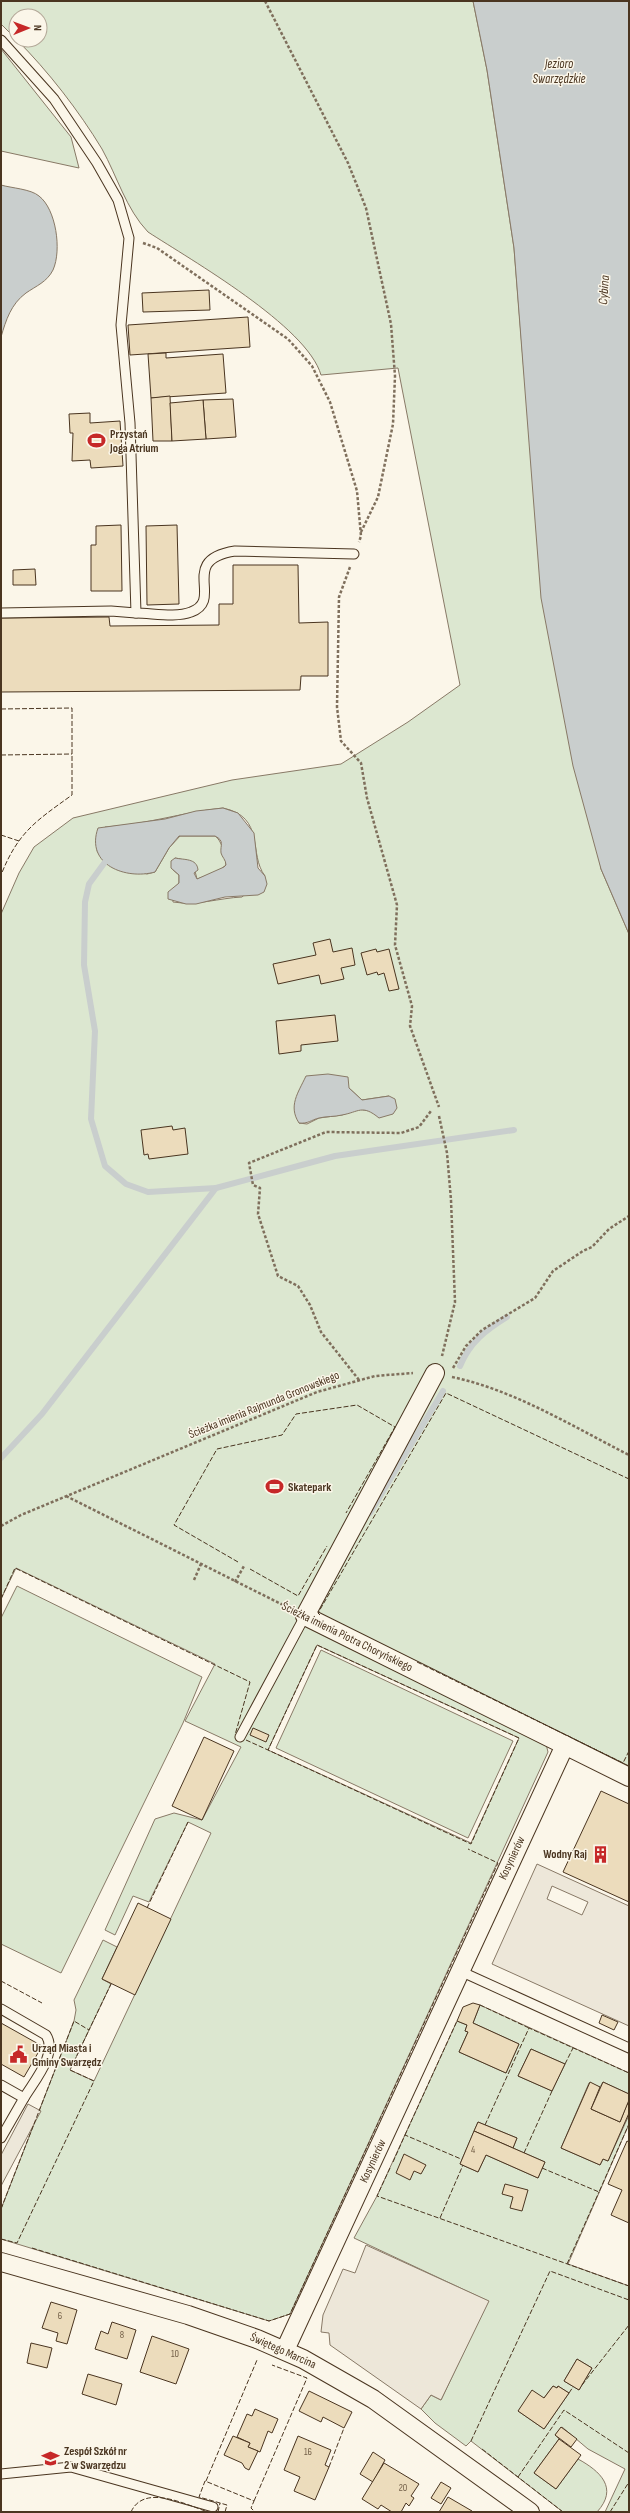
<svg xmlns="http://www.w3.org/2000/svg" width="630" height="2513" viewBox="0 0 630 2513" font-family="'Sofia Sans Condensed',sans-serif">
	<rect width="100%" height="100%" fill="#fbf6e9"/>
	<g fill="#dce7d0" stroke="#887966" fill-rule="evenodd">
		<path d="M1,1h472l14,69 27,178 10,124 77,497 28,65v832l-311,-153 228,131 2,8 -258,562 -21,7 -268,-82v-30l73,-188 2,-11 -2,-10 29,-60 14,7 -15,32 9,5 -41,86 24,11 117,-248 -23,-11 -39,80 -16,-6 -18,39 -10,-5 50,-111 19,-6 28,7 39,-73 -56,-26 30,-57 -199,-96 -15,31v-685l18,-41 15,-26 39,-29 159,-38 109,-16 67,-42 52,-37 -62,-317 -77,7c-14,-49 -130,-115 -173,-143 -22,-23 -31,-56 -46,-83 -23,-38 -54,-78 -85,-109h23v-24h-24v23l-15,-15zM223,808c43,9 25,46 42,68l-23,21c-23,1 -45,9 -69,5l-1,-12 7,-7v-8l-6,-5 2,-12 6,1 14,12 2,8 20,-7 9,-7c-1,-9 -4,-25 -11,-29h-35l-11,12 -14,24 -8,2 -42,-12 -8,-11 8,-24c40,-2 78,-15 118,-19zM349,1088l13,12 27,-4 -19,15 -12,-2 -16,6 -23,3 -12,6 -8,-1zM317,1645l202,93 -48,105 -203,-93z"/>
		<polygon points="1,49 71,137 79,168 1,151"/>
		<polygon points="17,1586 202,1677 183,1723 61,1973 1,1944 1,1618"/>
		<polygon points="321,1650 513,1741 468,1838 276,1748"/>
		<path d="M480,2005l149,68v21l-26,-12 -3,5 -11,-4 -28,65 39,17 3,-6 5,2 21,-46v9l-61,140 61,22v226h-24l20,-43 -37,-20 -26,-22 -7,8 4,4 -25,34 22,16 22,-30c22,12 41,29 19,53h-34l-92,-71 -5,5 -31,-23 -14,-14 10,-14 10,5 47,-99 -134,-63 23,-42 80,-175 10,4 -2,6 3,1 -9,20 47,21 13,-29 -46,-21zM531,2049l34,15 -13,27 -34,-15zM478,2122l39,16 -4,10 32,14 -7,16 -52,-23 -8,17 -18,-8zM577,2359l15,9 -13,22 -15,-9zM553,2386l4,2 1,-2 11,7 -25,36 -26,-18 26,-13z"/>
	</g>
	<g fill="#ede7d9" stroke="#887966" fill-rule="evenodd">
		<path d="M537,1864l92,42v120l-137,-62zM552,1886l36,16 -6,13 -35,-16z"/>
		<polygon points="28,2104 41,2111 1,2186 1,2155"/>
		<polygon points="366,2245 489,2301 441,2400 431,2395 421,2409 330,2345 329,2333 321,2332 323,2315 343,2269 355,2273"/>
	</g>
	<g fill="#c9cecd" stroke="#887966">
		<polygon points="473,1 629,1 629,934 601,869 573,766 541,598 514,248 487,70"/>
		<path d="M1,185c10,3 30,4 38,11 17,13 23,54 14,74 -6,12 -17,16 -27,23 -15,11 -20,27 -25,44z"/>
		<path d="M223,808l15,5 16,20 4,35 7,8 2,8 -3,8 -6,3 -33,2 -29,7h-10l-18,-5v-7l11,-9v-8l-8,-7v-7l4,-3c9,2 22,0 23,12l-4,3 3,6 27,-12 2,-2c0,-5 -4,-8 -5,-12 -1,-8 4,-12 -6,-17h-36l-10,12 -14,24c-29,8 -70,-7 -57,-44l67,-9 31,-8z"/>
		<path d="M328,1074l20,3 1,11 13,12 27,-4 6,3 2,9 -4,6 -14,4c-17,-14 -20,-6 -37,-3 -8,2 -15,1 -23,3 -8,2 -11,6 -20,5 -11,-17 -1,-30 7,-47z"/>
	</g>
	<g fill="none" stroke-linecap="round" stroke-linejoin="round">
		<g stroke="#c9cecd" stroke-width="6">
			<polyline points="105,862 89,884 85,902 84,965 95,1031 91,1119 105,1166 126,1184 148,1192 216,1188"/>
			<path d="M460,1366c10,-24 26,-36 47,-49"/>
			<polyline points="1,1458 42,1414 216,1188 335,1156 514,1130"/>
			<polyline points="370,1513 443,1391"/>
		</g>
	</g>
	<g fill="#ecdcbc" stroke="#4a3520">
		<polygon points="209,290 210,310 143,312 142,293"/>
		<polygon points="248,317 250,347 130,355 128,325"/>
		<polygon points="166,353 166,358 223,354 226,393 151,398 148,354"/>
		<polygon points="170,396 172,441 153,441 151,398"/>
		<polygon points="233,399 236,437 206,439 203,400"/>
		<polygon points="203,400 206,439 172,441 170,403"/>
		<polygon points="90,413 90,423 120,421 123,466 91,468 90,460 72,461 73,433 70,433 69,414"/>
		<polygon points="121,525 122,591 91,591 91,545 96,545 96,526"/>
		<polygon points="177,525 179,604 147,605 146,526"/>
		<polygon points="233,565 298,565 299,623 328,622 328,676 301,676 300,690 1,692 1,618 109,617 110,626 219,625 219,604 233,604"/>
		<polygon points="35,569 36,585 13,585 13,570"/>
		<polygon points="330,939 333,952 352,948 355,965 341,968 344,979 321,984 319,975 278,984 273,964 316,955 313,943"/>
		<polygon points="376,949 377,952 389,949 399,989 389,991 384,973 378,975 377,972 367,975 361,953"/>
		<polygon points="335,1015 338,1041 301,1045 301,1051 279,1054 276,1021"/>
		<polygon points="172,1126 173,1130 185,1128 188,1154 149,1159 148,1154 144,1155 141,1130"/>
		<polygon points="253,1728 269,1735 266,1742 250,1735"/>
		<polygon points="204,1737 234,1751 202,1820 172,1806"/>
		<polygon points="601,1791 629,1804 629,1902 563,1872"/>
		<polygon points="138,1903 171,1919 135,1995 102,1979"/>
		<polygon points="473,2003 480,2005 473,2023 519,2044 506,2073 459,2052 468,2032 465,2031 467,2025 457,2021 463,2007"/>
		<polygon points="602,2015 618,2022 614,2030 599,2023"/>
		<polygon points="1,2023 42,2046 24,2077 1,2064"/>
		<polygon points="531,2049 565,2064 552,2091 518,2076"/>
		<polygon points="590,2082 600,2087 591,2109 620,2122 627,2104 629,2105 629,2113 608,2161 603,2159 600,2165 561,2148"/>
		<polygon points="603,2082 629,2094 629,2100 620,2122 591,2109"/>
		<polygon points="478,2122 517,2138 513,2148 474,2131"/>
		<polygon points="474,2131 545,2162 538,2178 486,2155 478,2172 460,2164"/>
		<polygon points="627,2141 629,2142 629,2223 611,2215 622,2190 608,2184"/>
		<polygon points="404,2154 426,2165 421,2174 414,2171 410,2180 396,2173"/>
		<polygon points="505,2184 528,2190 522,2211 510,2208 513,2197 502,2194"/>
		<polygon points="51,2302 77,2310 67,2344 56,2341 58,2333 42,2328"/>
		<polygon points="112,2322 136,2330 127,2359 95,2349 101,2331 108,2334"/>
		<polygon points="152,2336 189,2349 176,2384 140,2372"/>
		<polygon points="31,2343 52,2348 47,2368 27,2363"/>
		<polygon points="577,2359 592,2368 579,2390 564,2381"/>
		<polygon points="88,2374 122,2384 116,2405 82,2394"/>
		<polygon points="553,2386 557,2388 558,2386 569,2393 544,2429 518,2411 532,2390 544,2398"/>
		<polygon points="309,2391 352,2412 344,2428 323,2417 321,2422 299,2411"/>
		<polygon points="255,2409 278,2419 272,2433 268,2431 260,2452 248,2447 250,2443 237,2437 247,2414 252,2416"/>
		<polygon points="561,2427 577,2439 571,2447 555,2435"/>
		<polygon points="233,2436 250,2443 248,2447 258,2451 249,2470 245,2468 242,2463 224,2455"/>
		<polygon points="298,2436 331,2450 325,2465 329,2467 315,2500 294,2491 300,2477 284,2470"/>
		<polygon points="559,2439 581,2455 556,2489 534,2473"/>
		<polygon points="373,2452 385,2460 373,2482 360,2474"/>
		<polygon points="384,2463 419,2484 411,2496 414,2498 409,2506 406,2503 401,2512 392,2512 381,2505 378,2509 362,2499"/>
		<polygon points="441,2482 451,2488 441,2504 431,2498"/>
		<polygon points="448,2497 472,2511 471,2512 439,2512"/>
	</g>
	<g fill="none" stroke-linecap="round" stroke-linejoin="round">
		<defs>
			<g id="lane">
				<path d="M1,40l53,59 43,64 21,37 11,38 -8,87 9,98 6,190c16,0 40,5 55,-1 34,-12 -14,-52 44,-61l119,3"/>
				<polyline points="1,613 111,611 136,613"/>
				<polyline points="240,1737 305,1616"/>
				<polyline points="460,1971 629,2048"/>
				<path d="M1,2009l45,26c12,19 -12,46 -22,63"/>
				<polyline points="1,2085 24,2098 1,2138"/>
				<polyline points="1,2474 71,2467 213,2507"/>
			</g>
			<g id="street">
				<polyline points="435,1373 305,1616 629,1777"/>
				<polyline points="1,2262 188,2315 257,2339 303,2359 373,2399 530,2512"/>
				<polyline points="285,2350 565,1745"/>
			</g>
		</defs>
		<use href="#lane" stroke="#4a3520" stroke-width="11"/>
		<use href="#street" stroke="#4a3520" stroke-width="20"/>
		<g stroke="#7f6f5c" stroke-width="2.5" stroke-dasharray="3 2" stroke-linecap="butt">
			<polyline points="265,1 348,163 366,208 391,324 395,376 393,424 378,497 361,532"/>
			<polyline points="143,243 157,248 288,339 312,366 330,402 357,491 361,536 359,542"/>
			<polyline points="350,567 339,597 337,707 341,741 361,763 367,798 397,905 395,945 412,1006 410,1026 439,1107"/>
			<polyline points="439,1116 447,1153 451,1200 455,1302 442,1356"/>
			<polyline points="453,1368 466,1346 482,1330 535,1298 553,1271 583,1251 592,1247 609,1229 629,1216"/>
			<path d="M452,1377c62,13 120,49 177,78"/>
			<polyline points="359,1380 321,1332 310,1305 298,1286 278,1276 258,1214 260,1188 253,1185 249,1163 326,1132 401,1133 419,1127 431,1111"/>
			<polyline points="66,1496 289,1608"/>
			<polyline points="1,1526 21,1515 317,1392 375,1376 413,1373"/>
			<polyline points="194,1580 201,1564"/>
			<polyline points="235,1582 244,1566"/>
		</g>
		<use href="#lane" stroke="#fbf6e9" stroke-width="9"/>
		<use href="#street" stroke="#fbf6e9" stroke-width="18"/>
		<g stroke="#4a3520" stroke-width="1" stroke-dasharray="5 2" stroke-linecap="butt">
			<path d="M1,709l71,-1v87c-36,26 -54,37 -71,80"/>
			<polyline points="1,755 72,754"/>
			<polyline points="1,835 19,841"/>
			<polyline points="238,1562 174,1525 217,1449 282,1435 296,1414 357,1405 395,1427 346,1513"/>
			<polyline points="250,1569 298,1596 327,1546"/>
			<polyline points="1,1599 15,1568 250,1682 235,1735"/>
			<polyline points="320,1615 318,1613 446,1393 629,1479"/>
			<polyline points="417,1662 623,1763 629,1751"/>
			<polyline points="246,1740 268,1750 471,1844 519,1738 317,1645 268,1750"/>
			<polyline points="147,1908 188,1822"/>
			<polyline points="1,1981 42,2003"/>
			<polyline points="480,2005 529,2028"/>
			<polyline points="565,2064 573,2048"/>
			<polyline points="485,2125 529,2028 629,2073"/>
			<polyline points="405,2135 457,2021"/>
			<polyline points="524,2153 552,2091"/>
			<polyline points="393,2162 405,2135 461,2159"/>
			<polyline points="390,2168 377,2196 629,2286"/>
			<polyline points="542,2168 599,2192 629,2124"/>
			<polyline points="1,2209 74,2021 89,2030 111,1984"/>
			<polyline points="440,2218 463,2165"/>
			<polyline points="1,2239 17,2243 94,2081 70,2070 89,2030"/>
			<polyline points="32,2248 269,2321 290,2314 498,1863 468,1849"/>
			<polyline points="567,2264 599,2192"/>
			<polyline points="582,2385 629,2325"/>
			<polyline points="569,2393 573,2387"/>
			<polyline points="471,2441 550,2271 629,2300"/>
			<polyline points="482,2449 563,2512"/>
			<polyline points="329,2467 344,2428"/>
			<polyline points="518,2477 564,2410 629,2453"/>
			<polyline points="206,2481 257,2360"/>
			<polyline points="254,2501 307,2378 272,2365"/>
			<path d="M131,2512c13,-29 56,-7 77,0"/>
			<polyline points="218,2512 220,2503"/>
			<polyline points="225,2512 227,2505 199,2497 205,2481 254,2501 251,2508 255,2512"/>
			<polyline points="610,2512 629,2482"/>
		</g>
	</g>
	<defs>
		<symbol id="stadium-bare" viewBox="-9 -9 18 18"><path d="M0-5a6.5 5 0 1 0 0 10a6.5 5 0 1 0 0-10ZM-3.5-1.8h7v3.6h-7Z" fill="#c62828" stroke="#fbf6e9" stroke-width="2.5" paint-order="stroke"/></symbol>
		<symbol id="building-bare" viewBox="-9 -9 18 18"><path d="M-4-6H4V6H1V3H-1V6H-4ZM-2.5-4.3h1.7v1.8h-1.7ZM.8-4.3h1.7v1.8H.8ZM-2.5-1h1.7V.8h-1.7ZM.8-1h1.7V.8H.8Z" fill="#c62828" stroke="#fbf6e9" stroke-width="2.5" paint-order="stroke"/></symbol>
		<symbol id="civic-bare" viewBox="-9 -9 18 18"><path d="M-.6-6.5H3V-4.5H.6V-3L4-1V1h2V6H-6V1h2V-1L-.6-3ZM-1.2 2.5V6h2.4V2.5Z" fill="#c62828" stroke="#fbf6e9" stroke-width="2.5" paint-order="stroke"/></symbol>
		<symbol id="school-bare" viewBox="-9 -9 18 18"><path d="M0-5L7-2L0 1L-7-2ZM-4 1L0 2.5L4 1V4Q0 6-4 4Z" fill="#c62828" stroke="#fbf6e9" stroke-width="2.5" paint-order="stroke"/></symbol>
	</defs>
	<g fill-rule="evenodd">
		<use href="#stadium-bare" x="84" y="428" width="25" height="25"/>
		<use href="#stadium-bare" x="262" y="1474" width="25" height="25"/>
		<use href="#building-bare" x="588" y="1842" width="25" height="25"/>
		<use href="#civic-bare" x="6" y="2042" width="25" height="25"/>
		<use href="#school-bare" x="38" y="2446" width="25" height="25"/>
	</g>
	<g text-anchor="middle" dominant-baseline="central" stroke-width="3" stroke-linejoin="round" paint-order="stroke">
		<g font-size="10" fill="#725f47">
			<text x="473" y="2150">4</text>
			<text x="60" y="2316">6</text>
			<text x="122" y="2335">8</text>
			<text x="175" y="2354">10</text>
			<text x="308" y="2452">16</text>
			<text x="403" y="2488">20</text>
		</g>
		<g font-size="12" font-weight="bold" fill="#4a3520" stroke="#fbf6e9" text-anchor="start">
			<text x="110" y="434">Przystań<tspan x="110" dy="14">Joga Atrium</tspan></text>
			<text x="288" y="1487">Skatepark</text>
			<text x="587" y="1854" text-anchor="end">Wodny Raj</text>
			<text x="32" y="2048">Urząd Miasta i<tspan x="32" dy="14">Gminy Swarzędz</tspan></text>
			<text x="64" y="2451">Zespół Szkół nr<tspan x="64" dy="14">2 w Swarzędzu</tspan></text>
		</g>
		<g font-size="12" fill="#4a3520" stroke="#fbf6e9">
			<text transform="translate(264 1405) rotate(-22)">Ścieżka imienia Rajmunda Gronowskiego</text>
			<text transform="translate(347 1637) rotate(26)">Ścieżka imienia Piotra Choryńskiego</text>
			<text transform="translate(512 1858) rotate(-65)">Kosynierów</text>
			<text transform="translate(373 2161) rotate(-65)">Kosynierów</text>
			<text transform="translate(283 2351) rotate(24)">Świętego Marcina</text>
		</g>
		<g font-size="13" font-style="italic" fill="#4a3520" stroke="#fbf6e9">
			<text x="559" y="64">Jezioro<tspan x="559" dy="15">Swarzędzkie</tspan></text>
			<text transform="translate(604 290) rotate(-86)">Cybina</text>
		</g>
	</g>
	<rect width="630" height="2513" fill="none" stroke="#4a3520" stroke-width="4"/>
	<g transform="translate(28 28) rotate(89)"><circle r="19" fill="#fbf6e9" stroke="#b4a999"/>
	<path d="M0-3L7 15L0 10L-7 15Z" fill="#c62828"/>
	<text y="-6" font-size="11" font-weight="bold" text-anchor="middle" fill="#4a3520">N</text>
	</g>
</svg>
